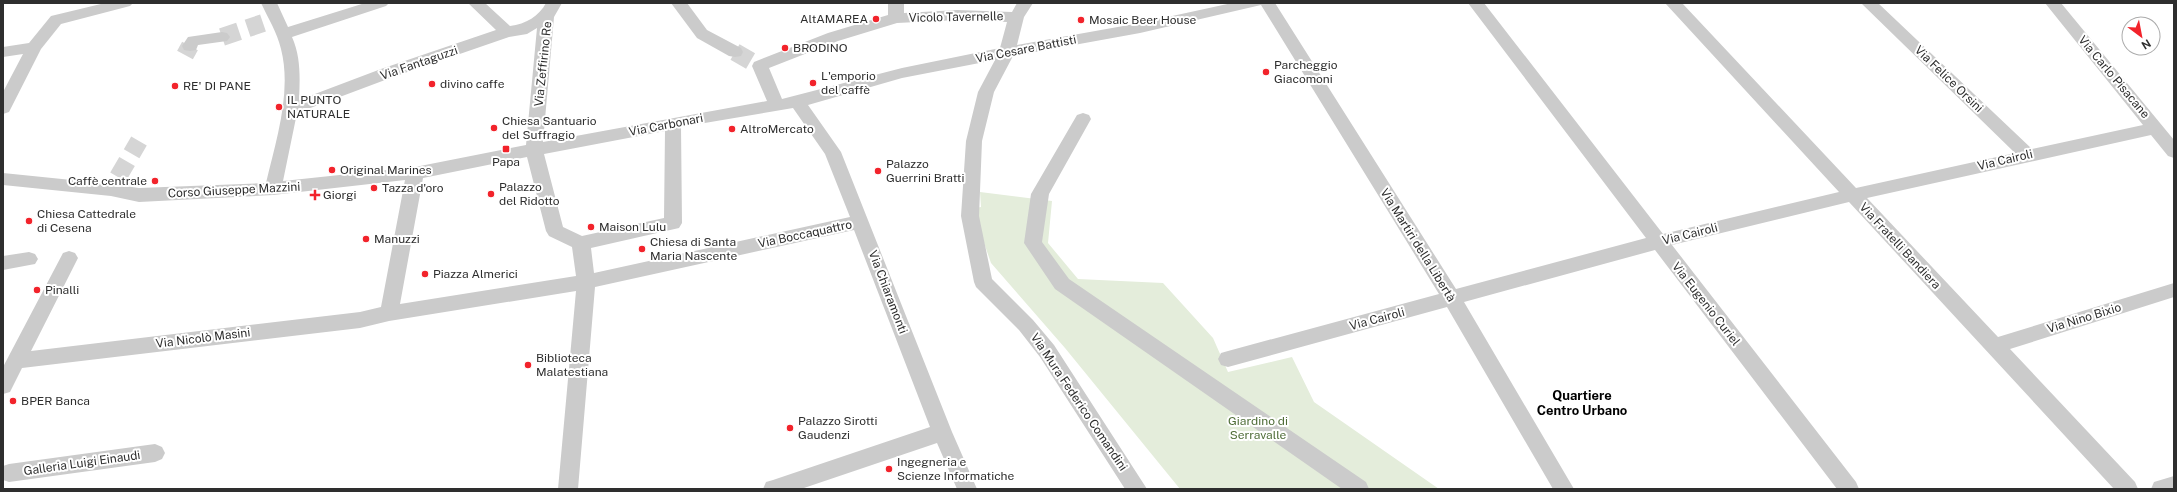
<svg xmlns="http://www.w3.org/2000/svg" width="2177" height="492" viewBox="0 0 2177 492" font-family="'Public Sans',sans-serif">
	<rect width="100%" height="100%" fill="#fff"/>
	<polygon fill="#e4eddb" points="980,192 1052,201 1048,243 1078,279 1163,283 1213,338 1228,372 1292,357 1314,402 1439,489 1180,489 1065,348 991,263 975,217 976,208 981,207"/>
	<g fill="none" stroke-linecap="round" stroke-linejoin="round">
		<g stroke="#d5d5d5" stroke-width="18" stroke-dasharray="18 9" stroke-linecap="butt">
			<polyline points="222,37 263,23"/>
			<polyline points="735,52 754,63"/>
			<polyline points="185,55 190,46"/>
			<polyline points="118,177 139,141"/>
		</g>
		<g fill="#cbcbcb" fill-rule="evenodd">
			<polygon points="105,3 133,3 130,6 61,24 41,49 9,112 3,114 3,92 23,54 3,57 3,47 29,43 51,16"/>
			<path d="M261,3h16l11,24 77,-24h24l-3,3 -94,31c9,20 8,42 7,63l82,-31 115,-39 -28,-27h17l25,23c16,-2 29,-10 36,-23h16l-8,14 -11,125 224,-41 -15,-35 2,-4 74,-29 60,-18v-12h16v10l53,-3 55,2 5,-9h16l-9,14 -7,28 123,-22 92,-20h43l181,286 190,-51 -178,-235h16l179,231 176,-42 -174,-189h17l174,185 159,-35 -154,-150h17l154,146 111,-24 -98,-122h16l113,137v18l-6,-2 -17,-21 -284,63 131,139 176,-54v14l-164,52 125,133 3,7h-24l-265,-287 -177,43 184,237 3,7h-22l-182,-239 -191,52 110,187h-21l-106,-182 -219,60 -7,-2 -3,-6 3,-6 7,-2 211,-57 -178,-289 -121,28 -127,23 -19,36 -12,49 -3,75 13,63 41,41 21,25 93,144h-22l-85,-132 -21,-27 -43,-43 -2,-5 -13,-66 5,-75 12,-49 17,-32 -93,18 -94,27 33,47 111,280 25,57h-20l-20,-46 -136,46h-38l3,-7 7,-2 157,-53 -76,-197 -259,57 -17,202h-20l18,-198 -187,30 -29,7 -338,40 -12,24 -7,2v-27l60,-114 6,-2 6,2 3,5 -47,93 329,-39 21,-5 24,-127 -132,15 -134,7 -28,-6 -108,-11v-12l108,11 28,4 127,-5c10,-42 26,-91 15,-134 -4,-17 -13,-31 -20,-46zM957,20l50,2 -7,26 -98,20 -120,31 -13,-31 69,-27 59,-18zM537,28l-11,117 -111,22 -132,14 14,-68 96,-36 116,-40 18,-3zM793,108l32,46 25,63 -256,56 -3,-25 88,-20 3,-5 -1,-96zM665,131l-1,87 -82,18 -19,-9 -19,-73zM527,157l19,74 3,5 23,11 4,29 -176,28 23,-126z"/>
			<polygon points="671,3 687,3 707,30 741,48 743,52 741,56 735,57 729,56 697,38"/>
			<polygon points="222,32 227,33 230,37 227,41 198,45 196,50 190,51 184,50 182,46 188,37"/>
			<polygon points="1083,113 1089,115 1091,119 1049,194 1042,242 1069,279 1366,482 1369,489 1342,489 1055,289 1024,243 1031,194 1077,115"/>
			<polygon points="29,252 35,254 38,259 35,264 3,270 3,256"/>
			<polygon points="155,444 162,447 165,453 162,459 155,462 9,482 3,480 3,466 9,464"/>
			<polygon points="2174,476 2174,489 2151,489 2154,482"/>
		</g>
	</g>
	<g fill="#f2232b" stroke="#fff" stroke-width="1.5">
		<circle cx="876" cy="19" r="4"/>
		<circle cx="1081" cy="20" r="4"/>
		<circle cx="785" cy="48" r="4"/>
		<circle cx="1266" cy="72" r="4"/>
		<circle cx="813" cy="83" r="4"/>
		<circle cx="432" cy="84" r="4"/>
		<circle cx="175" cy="86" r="4"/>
		<circle cx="279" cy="107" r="4"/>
		<circle cx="494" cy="128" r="4"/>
		<circle cx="732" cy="129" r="4"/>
		<rect x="502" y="145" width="8" height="8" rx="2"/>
		<circle cx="332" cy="170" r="4"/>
		<circle cx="878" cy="171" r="4"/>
		<circle cx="155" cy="181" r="4"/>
		<circle cx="374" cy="188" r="4"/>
		<circle cx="491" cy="194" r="4"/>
		<path d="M313 189h4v4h4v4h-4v4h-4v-4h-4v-4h4z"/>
		<circle cx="29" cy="221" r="4"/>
		<circle cx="591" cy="227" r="4"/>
		<circle cx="366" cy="239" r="4"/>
		<circle cx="642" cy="249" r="4"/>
		<circle cx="425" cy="274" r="4"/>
		<circle cx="37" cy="290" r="4"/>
		<circle cx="528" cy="365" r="4"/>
		<circle cx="13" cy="401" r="4"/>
		<circle cx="790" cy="428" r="4"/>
		<circle cx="889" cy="469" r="4"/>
	</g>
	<g text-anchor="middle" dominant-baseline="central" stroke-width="4" stroke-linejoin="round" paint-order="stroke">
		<g font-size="12" fill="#2e2e2e" stroke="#fff">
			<text transform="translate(956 17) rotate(-1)">Vicolo Tavernelle</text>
			<text transform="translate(1026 49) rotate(-11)">Via Cesare Battisti</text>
			<text transform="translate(419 63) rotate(-19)">Via Fantaguzzi</text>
			<text transform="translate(543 64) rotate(-84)">Via Zeffirino Re</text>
			<text transform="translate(2114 77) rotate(50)">Via Carlo Pisacane</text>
			<text transform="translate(1949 79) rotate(44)">Via Felice Orsini</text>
			<text transform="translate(666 125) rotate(-11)">Via Carbonari</text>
			<text transform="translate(2005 160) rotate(-13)">Via Cairoli</text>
			<text transform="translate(234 190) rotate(-3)">Corso Giuseppe Mazzini</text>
			<text transform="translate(805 234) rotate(-12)">Via Boccaquattro</text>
			<text transform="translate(1690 234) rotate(-14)">Via Cairoli</text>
			<text transform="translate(1418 245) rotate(58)">Via Martiri della Libertà</text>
			<text transform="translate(1900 246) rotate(47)">Via Fratelli Bandiera</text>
			<text transform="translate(888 292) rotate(69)">Via Chiaramonti</text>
			<text transform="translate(1706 304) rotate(52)">Via Eugenio Curiel</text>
			<text transform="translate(2084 318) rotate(-17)">Via Nino Bixio</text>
			<text transform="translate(1377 319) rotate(-15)">Via Cairoli</text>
			<text transform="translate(203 338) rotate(-7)">Via Nicolò Masini</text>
			<text transform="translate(1079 402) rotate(56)">Via Mura Federico Comandini</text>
			<text transform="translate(82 463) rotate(-8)">Galleria Luigi Einaudi</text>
		</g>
		<g font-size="12" fill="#2e2e2e" stroke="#fff" text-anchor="start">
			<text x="868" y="19" text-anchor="end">AltAMAREA</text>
			<text x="1089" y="20">Mosaic Beer House</text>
			<text x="793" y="48">BRODINO</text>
			<text x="1274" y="65">Parcheggio<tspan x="1274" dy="14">Giacomoni</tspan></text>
			<text x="821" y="76">L'emporio<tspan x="821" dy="14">del caffè</tspan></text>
			<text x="440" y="84">divino caffe</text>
			<text x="183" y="86">RE' DI PANE</text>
			<text x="287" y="100">IL PUNTO<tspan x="287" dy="14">NATURALE</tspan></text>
			<text x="502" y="121">Chiesa Santuario<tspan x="502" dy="14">del Suffragio</tspan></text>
			<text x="740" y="129">AltroMercato</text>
			<text x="506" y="162" text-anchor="middle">Papa</text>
			<text x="886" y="164">Palazzo<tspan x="886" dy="14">Guerrini Bratti</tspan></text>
			<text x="340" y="170">Original Marines</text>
			<text x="147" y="181" text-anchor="end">Caffè centrale</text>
			<text x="499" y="187">Palazzo<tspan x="499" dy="14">del Ridotto</tspan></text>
			<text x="382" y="188">Tazza d'oro</text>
			<text x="323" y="195">Giorgi</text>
			<text x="37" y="214">Chiesa Cattedrale<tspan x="37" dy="14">di Cesena</tspan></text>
			<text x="599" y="227">Maison Lulu</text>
			<text x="374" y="239">Manuzzi</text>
			<text x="650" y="242">Chiesa di Santa<tspan x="650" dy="14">Maria Nascente</tspan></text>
			<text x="433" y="274">Piazza Almerici</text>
			<text x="45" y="290">Pinalli</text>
			<text x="536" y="358">Biblioteca<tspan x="536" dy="14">Malatestiana</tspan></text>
			<text x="21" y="401">BPER Banca</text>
			<text x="798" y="421">Palazzo Sirotti<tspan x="798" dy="14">Gaudenzi</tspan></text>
			<text x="897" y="462">Ingegneria e<tspan x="897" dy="14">Scienze Informatiche</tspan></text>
		</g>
		<g font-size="12" fill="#4f6d38" stroke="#fff">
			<text x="1258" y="421">Giardino di<tspan x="1258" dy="14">Serravalle</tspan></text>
		</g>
		<g font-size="13" font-weight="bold" fill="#000" stroke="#fff">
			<text x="1582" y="395">Quartiere<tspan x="1582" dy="15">Centro Urbano</tspan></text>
		</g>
	</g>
	<rect width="2177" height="492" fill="none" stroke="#2e2e2e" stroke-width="8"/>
	<g transform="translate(2141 36) rotate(148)"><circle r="19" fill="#ffffff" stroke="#ababab"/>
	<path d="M0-3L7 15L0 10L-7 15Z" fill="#f2232b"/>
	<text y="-6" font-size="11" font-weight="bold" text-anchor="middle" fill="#2e2e2e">N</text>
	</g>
</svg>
